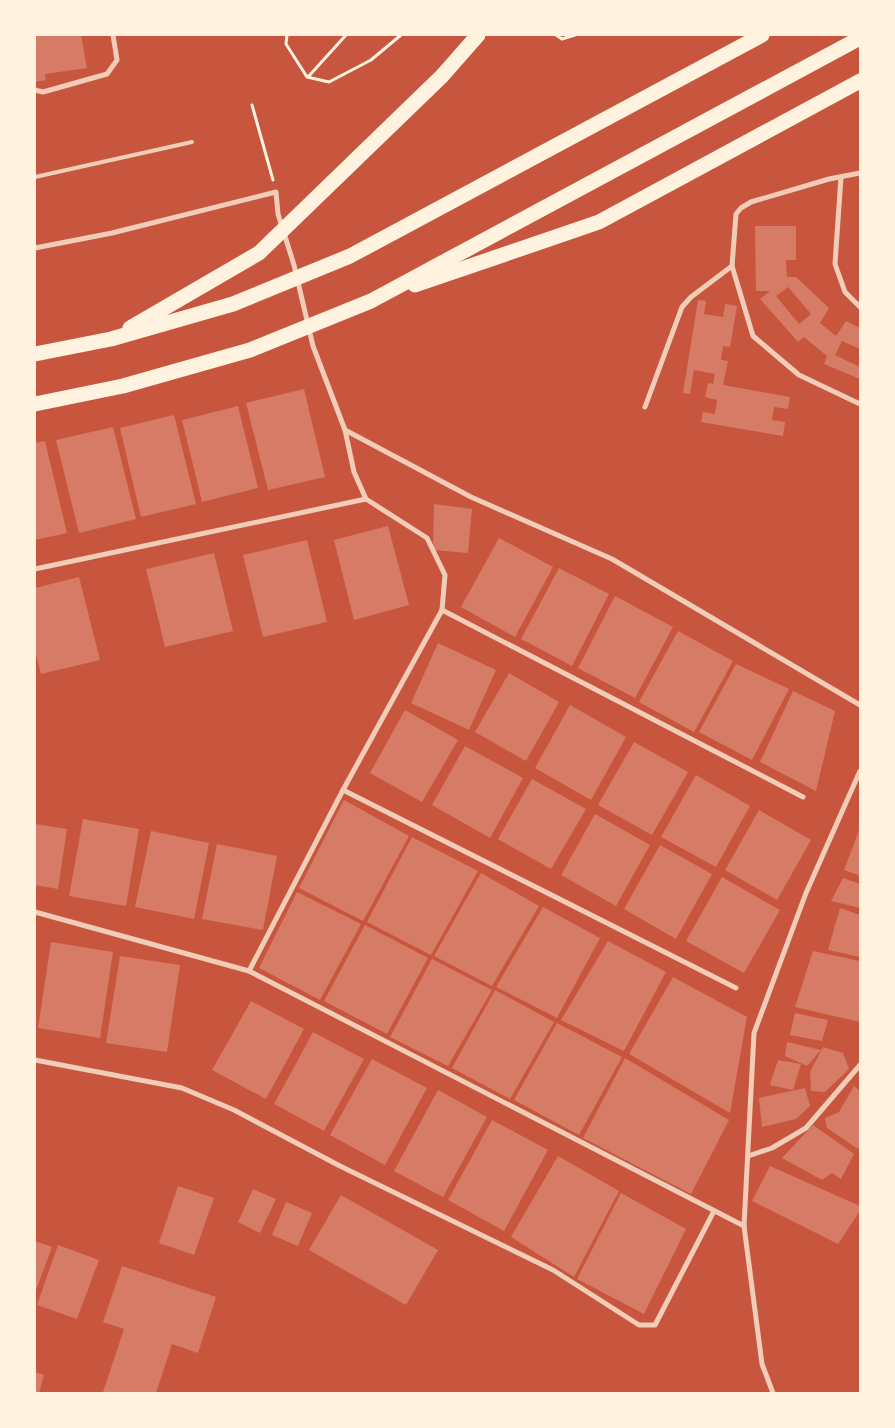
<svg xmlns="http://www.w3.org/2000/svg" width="895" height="1428" viewBox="0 0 895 1428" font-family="Poppins,sans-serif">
	<rect width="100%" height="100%" fill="#c8553d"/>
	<g fill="#d67c66" fill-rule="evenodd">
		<polygon points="35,35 81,35 87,68 45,74 46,80 35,82"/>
		<path d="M755,226h41v34h-10l1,17h9l33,31 -9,15 16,13 10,-15 14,7v21l-18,-8 -7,14 25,12v12l-36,-15 3,-8 -23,-19 -6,5 -38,-43 10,-8h-14zM788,287l23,27 -12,10 -23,-28z"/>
		<polygon points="698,300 706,301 704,314 723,317 725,304 737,306 730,347 723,346 721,360 728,361 723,385 790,397 788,409 774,407 772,420 785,422 783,436 701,422 703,412 715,414 717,400 705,397 708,383 713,384 715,374 694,370 690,394 683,393"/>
		<polygon points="304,389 325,477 268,490 246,403"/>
		<polygon points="238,406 258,488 202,502 182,420"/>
		<polygon points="174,415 196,504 141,517 120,428"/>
		<polygon points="113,427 136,519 79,533 56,440"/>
		<polygon points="45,441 67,533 35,540 35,443"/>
		<polygon points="434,504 472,509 468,553 433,550"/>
		<polygon points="388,526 409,605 354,620 334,540"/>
		<polygon points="499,538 553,567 515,637 461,607"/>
		<polygon points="307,540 327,622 263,637 243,555"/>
		<polygon points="214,553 233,631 165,647 146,569"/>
		<polygon points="559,568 609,594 572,666 521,639"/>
		<polygon points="79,577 100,660 41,674 35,651 35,588"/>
		<polygon points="615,596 673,627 635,698 578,668"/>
		<polygon points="678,631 733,661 694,732 639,702"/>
		<polygon points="438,643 496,670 469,730 411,703"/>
		<polygon points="736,664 789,689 752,760 699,732"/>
		<polygon points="509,673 559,702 526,761 475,732"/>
		<polygon points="793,691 835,711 816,791 760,762"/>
		<polygon points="570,705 626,737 591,800 535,768"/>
		<polygon points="405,710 458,740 422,802 370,773"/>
		<polygon points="634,742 688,772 652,835 598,805"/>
		<polygon points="465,746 523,778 490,838 432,805"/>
		<polygon points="696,775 750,806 716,867 661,837"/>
		<polygon points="532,779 586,809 551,869 498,839"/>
		<polygon points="344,800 409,836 363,921 299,888"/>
		<polygon points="759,810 811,840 777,900 725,870"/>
		<polygon points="595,814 650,845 616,906 561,875"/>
		<polygon points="83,819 139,829 126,906 69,896"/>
		<polygon points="35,824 67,829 58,889 35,885"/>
		<polygon points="860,828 860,876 844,870"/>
		<polygon points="151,831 209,843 194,919 135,907"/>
		<polygon points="412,837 478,871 431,955 367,922"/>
		<polygon points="217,844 277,856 263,930 202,919"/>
		<polygon points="660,845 712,874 676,939 624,909"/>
		<polygon points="481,873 539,906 492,986 434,956"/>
		<polygon points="722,877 780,910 744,973 686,941"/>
		<polygon points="843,878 860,884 860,908 831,901"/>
		<polygon points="297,892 361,924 320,1000 259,968"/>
		<polygon points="543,907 600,938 557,1018 496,987"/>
		<polygon points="840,908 860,915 860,957 828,950"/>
		<polygon points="365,925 428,958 387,1034 324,1001"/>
		<polygon points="608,941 666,972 624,1051 561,1020"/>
		<polygon points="51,942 113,952 100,1038 38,1028"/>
		<polygon points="813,951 860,961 860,1022 795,1007"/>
		<polygon points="120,956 180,965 167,1052 106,1043"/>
		<polygon points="432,959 492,990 448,1066 390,1037"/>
		<polygon points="673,977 747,1017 730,1113 629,1054"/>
		<polygon points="495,990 554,1022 510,1099 452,1068"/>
		<polygon points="251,1001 304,1029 266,1099 212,1070"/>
		<polygon points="795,1013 828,1020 822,1041 790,1035"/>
		<polygon points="557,1023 622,1057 579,1135 514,1100"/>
		<polygon points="313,1032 364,1059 324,1131 274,1104"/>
		<polygon points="787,1042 821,1050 807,1066 785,1056"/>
		<polygon points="823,1047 843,1053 849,1069 825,1092 811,1091 810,1072"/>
		<polygon points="625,1058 729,1120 691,1194 583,1138"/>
		<polygon points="372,1059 427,1088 385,1165 330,1135"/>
		<polygon points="778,1060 801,1064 793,1090 770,1085"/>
		<polygon points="854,1086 860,1091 860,1146 858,1149 827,1128 825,1118 839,1112"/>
		<polygon points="805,1088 810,1106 796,1119 762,1127 759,1098"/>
		<polygon points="438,1090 487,1117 443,1197 394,1171"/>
		<polygon points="492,1120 548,1150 504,1231 448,1200"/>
		<polygon points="813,1125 854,1154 841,1179 832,1173 822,1180 782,1158"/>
		<polygon points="558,1156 619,1191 574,1277 511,1237"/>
		<polygon points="770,1166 860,1206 860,1211 838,1244 752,1201"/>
		<polygon points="178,1186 214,1198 194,1255 159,1243"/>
		<polygon points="253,1189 276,1199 260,1233 238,1222"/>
		<polygon points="621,1193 686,1229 644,1314 577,1279"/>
		<polygon points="341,1195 438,1250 406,1305 309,1250"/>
		<polygon points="286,1202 312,1213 298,1246 272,1235"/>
		<polygon points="35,1241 52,1247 35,1293"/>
		<polygon points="58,1245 99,1260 77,1319 37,1305"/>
		<polygon points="122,1266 216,1297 198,1353 172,1344 156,1393 103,1392 124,1329 103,1322"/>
		<polygon points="35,1372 44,1375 39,1393 35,1393"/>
	</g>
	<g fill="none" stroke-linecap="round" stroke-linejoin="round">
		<g stroke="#fff3e0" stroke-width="3">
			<polyline points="287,35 286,44 307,77 329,82 371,60 401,35"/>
			<polyline points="556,35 562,39 575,35"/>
			<polyline points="308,77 346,35"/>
			<polyline points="252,105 273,180"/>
		</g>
		<polyline stroke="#f1ccb7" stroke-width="4" points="35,177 192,142"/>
		<g stroke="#f1ccb7" stroke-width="5">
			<polyline points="35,90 43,92 107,74 117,60 113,35"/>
			<polyline points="860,173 829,179 751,202 741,208 736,214 732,266 753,336 799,375 860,404"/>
			<polyline points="841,177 835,264 845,292 860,307"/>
			<polyline points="35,248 112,233 276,192 278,214 294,265 313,346 345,430 354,472 366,499"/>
			<polyline points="645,407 682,307 691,297 732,266"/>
			<polyline points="345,430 471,497 612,559 860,705"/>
			<polyline points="35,569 366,499 427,538 445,575 442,610 343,790"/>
			<polyline points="442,610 803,797"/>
			<polyline points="35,912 249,971 744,1226"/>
			<polyline points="249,971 343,790 736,988"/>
			<polyline points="35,1060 182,1088 234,1110 340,1166 553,1270 639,1325 655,1325 714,1211"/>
			<polyline points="748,1156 772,1148 806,1128 860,1065"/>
			<polyline points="773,1393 762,1364 744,1226 754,1033 806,893 860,771"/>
		</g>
		<g stroke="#fff3e0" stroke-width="15">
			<polyline points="415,285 599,222 860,81"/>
			<polyline points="130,328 259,253 442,76 478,35"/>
			<polyline points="35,354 111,339 233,304 350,256 762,35"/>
			<polyline points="35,404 123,386 250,350 371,301 860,38"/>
		</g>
	</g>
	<rect width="895" height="1428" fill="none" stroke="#fff3e0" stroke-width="72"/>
</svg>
